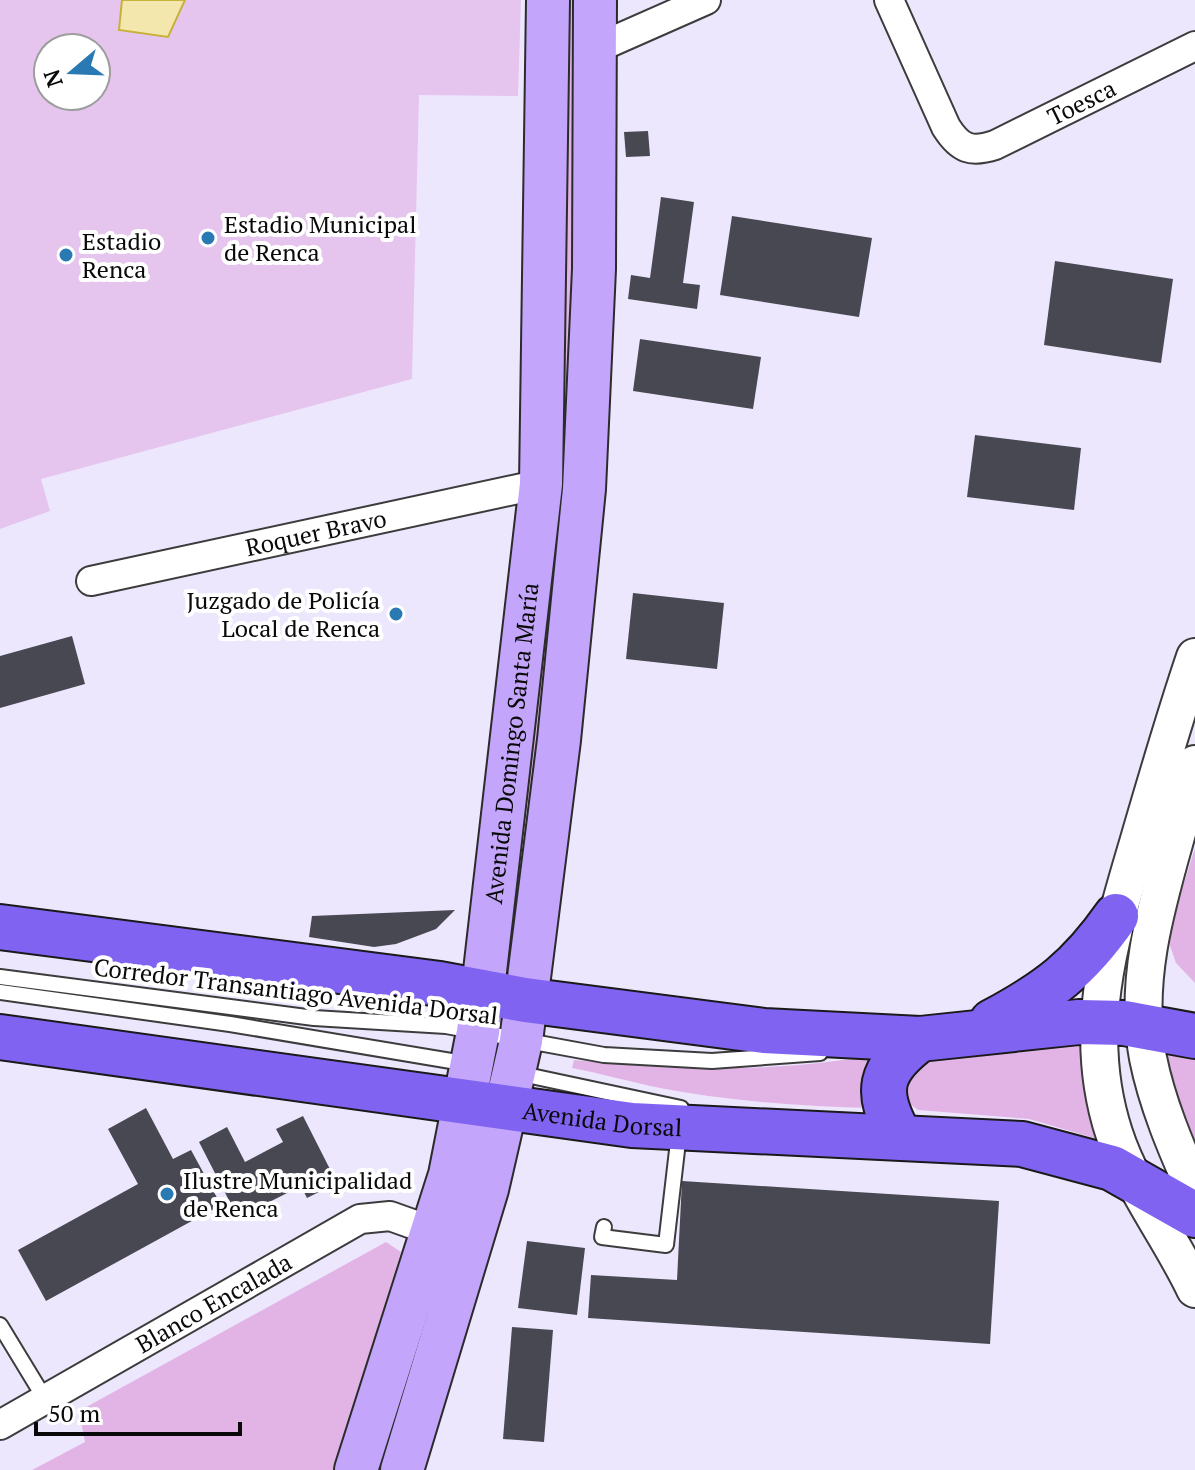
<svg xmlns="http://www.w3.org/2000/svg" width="1195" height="1470" viewBox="0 0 1195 1470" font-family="'PT Serif',serif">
	<rect width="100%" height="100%" fill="#ede7fe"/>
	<g fill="#e2b4e5">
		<polygon points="561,0 580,0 577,387 573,473 532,804 520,801 542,588 559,566 566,489 555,470"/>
		<polygon points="1195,848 1195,983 1176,963 1167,937"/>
		<polygon points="1090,1035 1111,1143 1029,1119 918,1110 902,1098 912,1059"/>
		<polygon points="1164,1041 1195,1050 1195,1146 1171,1079"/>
		<path d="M873,1055l-1,53c-73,-2 -149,-7 -222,-22 -26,-6 -52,-13 -78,-18l2,-8c103,9 197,14 299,-5z"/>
		<polygon points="386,1242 401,1252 334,1470 32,1470 85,1442 79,1411"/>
	</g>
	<path fill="#e5c5ed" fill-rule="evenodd" d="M0,0h521l-3,96 -99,-1 -7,284 -371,100 9,32 -50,18zM48,48h48v48h-48z"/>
	<polygon fill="#f3e7ae" stroke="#c6b139" stroke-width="2" points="122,0 185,0 168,37 119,30"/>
	<g fill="#474851">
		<polygon points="648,131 650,156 626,157 624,132"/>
		<polygon points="661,197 694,202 683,283 700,285 697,309 628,299 631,275 650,278"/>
		<polygon points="732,216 872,238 859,317 720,295"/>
		<polygon points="1055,261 1173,279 1161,363 1044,345"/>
		<polygon points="640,339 761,357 753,409 633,391"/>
		<polygon points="975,435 1081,448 1074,510 967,497"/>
		<polygon points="633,593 724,603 717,669 626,659"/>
		<polygon points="72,636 85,684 0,708 0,656"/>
		<polygon points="455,910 436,929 396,944 374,947 309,937 312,916"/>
		<polygon points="146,1108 173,1159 191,1150 221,1205 46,1301 18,1250 138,1184 108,1129"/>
		<polygon points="303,1116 337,1183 307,1198 301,1186 238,1218 199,1142 227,1127 245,1162 283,1142 276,1129"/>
		<polygon points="682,1181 999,1201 990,1344 588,1318 591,1275 677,1280"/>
		<polygon points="527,1241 585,1248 577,1315 518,1308"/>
		<polygon points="512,1327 553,1330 544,1442 503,1439"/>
	</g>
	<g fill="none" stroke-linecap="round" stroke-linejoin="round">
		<defs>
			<g id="service">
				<polyline points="0,977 314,1018 446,1026 604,1055 712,1061 820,1053"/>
				<polyline points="0,992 230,1024 469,1064"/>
				<polyline points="517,1073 681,1108"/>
				<polyline points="604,1227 602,1237 666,1245 679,1133"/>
				<polyline points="0,1325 45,1399"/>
			</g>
			<g id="minor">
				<path id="s1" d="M889,0l57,127c14,22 25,26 49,18l200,-99"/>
				<polyline points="595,49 706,0"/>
				<path id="s2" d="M91,581l450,-97"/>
				<path id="s3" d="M0,1425l360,-206 30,-3 42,15"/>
			</g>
			<g id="tertiary">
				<path d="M1195,657c-21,62 -39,124 -57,186 -29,98 -57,189 -24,290 18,56 56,103 81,156"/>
				<path d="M1195,764c-21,95 -66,194 -47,294 9,45 28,90 47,132"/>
			</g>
			<g id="secondary">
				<path id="s4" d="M356,1470l94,-295 28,-143 63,-548 7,-484"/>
				<polyline points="402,1470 487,1189 521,1041 559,740 584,489 594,269 595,0"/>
			</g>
			<g id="primary">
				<polyline points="0,927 440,984 525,1000 764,1031 920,1039 1079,1022 1124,1023 1195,1036"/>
				<path d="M992,1022c56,-30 87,-53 124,-106"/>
				<path id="s5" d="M0,1037l632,88 390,19 90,24 83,47"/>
				<path d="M900,1137c-26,-46 -21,-67 20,-98"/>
			</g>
		</defs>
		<use href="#service" stroke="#3c3c3c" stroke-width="18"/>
		<use href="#minor" stroke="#3c3c3c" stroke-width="32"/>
		<use href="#tertiary" stroke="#3c3c3c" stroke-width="40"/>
		<use href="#secondary" stroke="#2b2b2b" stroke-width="46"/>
		<use href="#primary" stroke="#1a1a1a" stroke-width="48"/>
		<use href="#service" stroke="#fff" stroke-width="14"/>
		<use href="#minor" stroke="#fff" stroke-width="28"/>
		<use href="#tertiary" stroke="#fff" stroke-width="36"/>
		<use href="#secondary" stroke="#c3a5fb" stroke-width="42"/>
		<use href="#primary" stroke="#8163f2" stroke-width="44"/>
	</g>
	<g fill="#297ab2" stroke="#fff" stroke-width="3">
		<circle cx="208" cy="238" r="8"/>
		<circle cx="66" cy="255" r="8"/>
		<circle cx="396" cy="614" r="8"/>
		<circle cx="167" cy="1194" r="8"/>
	</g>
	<g text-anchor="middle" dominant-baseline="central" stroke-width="8" stroke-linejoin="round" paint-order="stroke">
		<g font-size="24" fill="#090909" stroke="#fff">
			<text stroke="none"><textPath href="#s1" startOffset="294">Toesca</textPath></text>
			<text stroke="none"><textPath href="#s2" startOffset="230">Roquer Bravo</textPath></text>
			<text stroke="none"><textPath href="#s4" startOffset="746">Avenida Domingo Santa María</textPath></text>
			<text transform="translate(296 991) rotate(7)">Corredor Transantiago Avenida Dorsal</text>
			<text stroke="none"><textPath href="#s5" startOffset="608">Avenida Dorsal</textPath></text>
			<text stroke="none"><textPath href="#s3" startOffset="246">Blanco Encalada</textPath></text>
		</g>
		<g font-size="24" fill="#090909" stroke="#fff" text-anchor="start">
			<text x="224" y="224">Estadio Municipal<tspan x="224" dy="28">de Renca</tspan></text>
			<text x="82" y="241">Estadio<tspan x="82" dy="28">Renca</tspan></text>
			<text x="380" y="600" text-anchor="end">Juzgado de Policía<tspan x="380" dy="28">Local de Renca</tspan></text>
			<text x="183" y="1180">Ilustre Municipalidad<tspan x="183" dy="28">de Renca</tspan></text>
		</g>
	</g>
	<g transform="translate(72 72) rotate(251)"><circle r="38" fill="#ffffff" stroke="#9d9d9d" stroke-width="2"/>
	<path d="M0-6L14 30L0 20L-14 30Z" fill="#297ab2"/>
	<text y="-12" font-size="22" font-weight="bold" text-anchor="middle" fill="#090909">N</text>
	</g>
	<path d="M36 1422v12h204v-12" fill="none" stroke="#090909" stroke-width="4"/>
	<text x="48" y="1422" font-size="24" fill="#090909" stroke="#ffffff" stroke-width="6" paint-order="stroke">50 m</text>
</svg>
